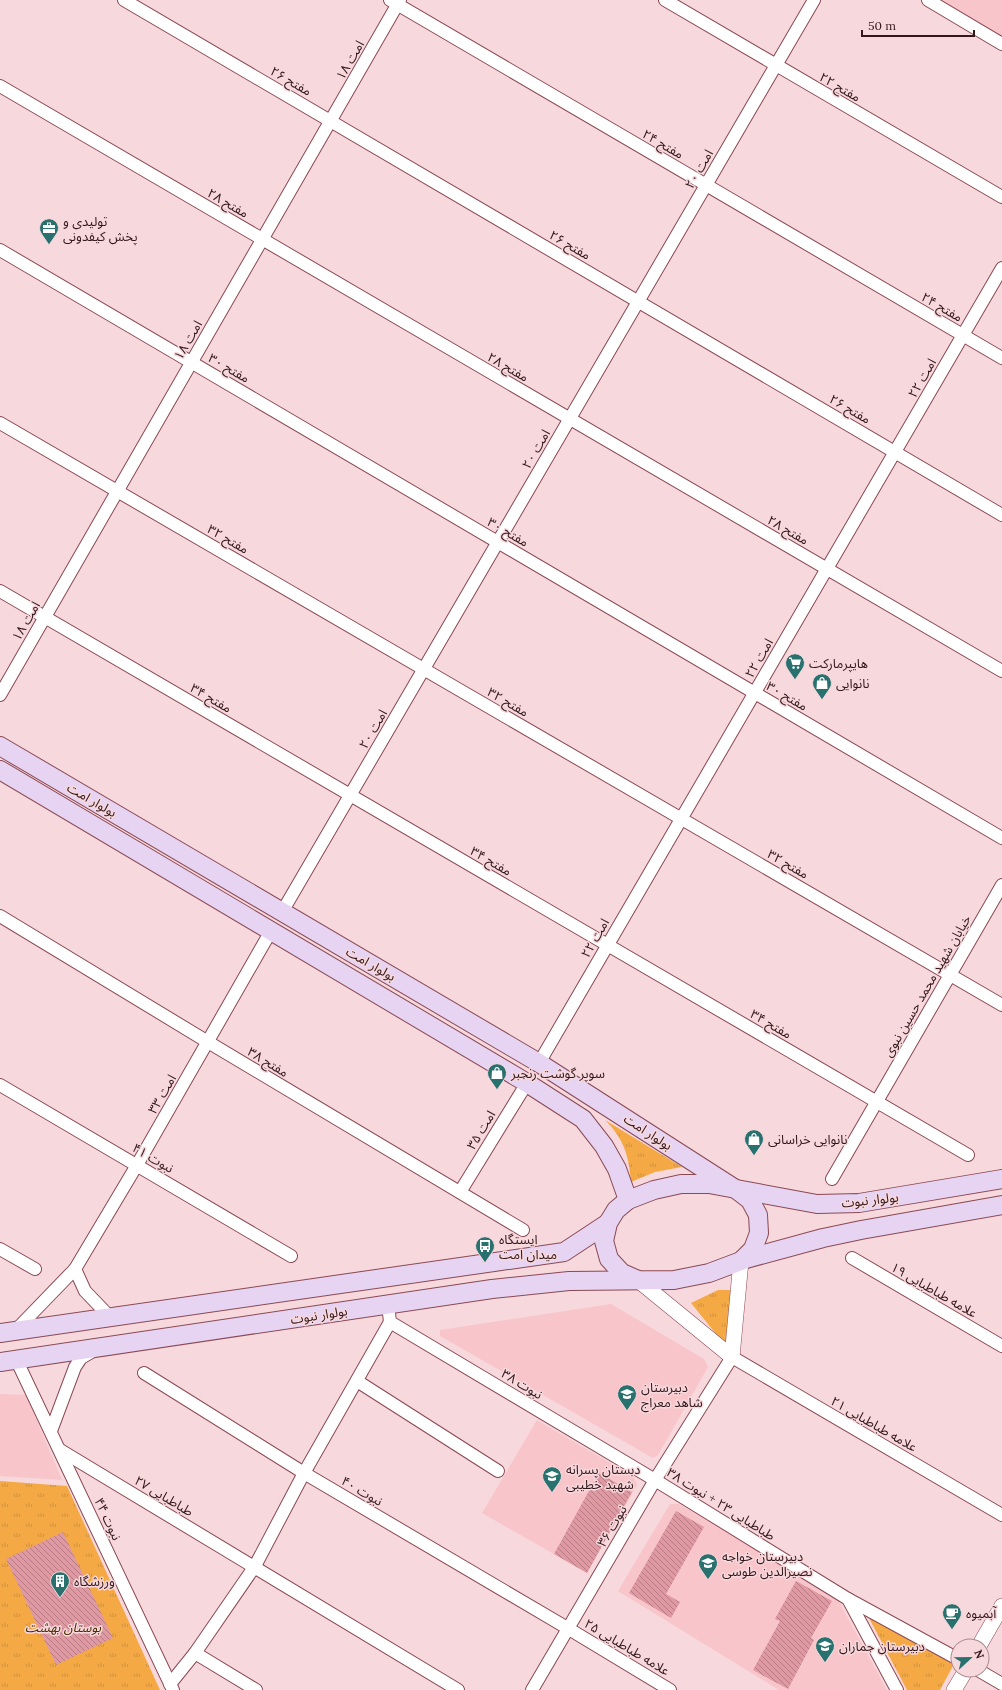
<svg xmlns="http://www.w3.org/2000/svg" width="1002" height="1690" viewBox="0 0 1002 1690" font-family="Lora,'Noto Sans Arabic',serif">
	<defs>
		<pattern id="grass-tufts" width="24" height="20" patternUnits="userSpaceOnUse"><rect width="24" height="20" fill="#f5a945"/><path d="M3 7l-1-3M5 7V3M7 7l1-3M15 17l-1-3M17 17v-4M19 17l1-3" fill="none" stroke="#d2913c"/></pattern>
		<pattern id="building-back-hatch" width="6" height="6" patternUnits="userSpaceOnUse"><rect width="6" height="6" fill="#e098a2"/><path d="M-1 5l2 2M0 0l6 6M5-1l2 2" fill="none" stroke="#b67b83"/></pattern>
	</defs>
	<rect width="100%" height="100%" fill="#f7d8dc"/>
	<g fill="#f8c5cb">
		<polygon points="937,0 1002,0 1002,38"/>
		<polygon points="611,1304 704,1359 708,1367 658,1455 653,1458 440,1336 440,1330"/>
		<polygon points="0,1394 26,1395 62,1480 0,1476"/>
		<polygon points="537,1420 634,1477 637,1485 587,1573 482,1513"/>
		<polygon points="670,1504 679,1504 836,1596 887,1690 779,1690 618,1591"/>
	</g>
	<g fill="url(#grass-tufts)">
		<path d="M605,1120l77,47 -27,5 -24,10c-2,-26 -7,-43 -26,-62z"/>
		<polygon points="718,1290 734,1290 727,1345 716,1334 691,1303"/>
		<polygon points="0,1481 67,1486 160,1690 0,1690"/>
		<polygon points="869,1618 954,1664 940,1690 907,1690"/>
	</g>
	<g fill="url(#building-back-hatch)">
		<polygon points="599,1473 632,1492 587,1573 554,1554"/>
		<polygon points="676,1511 704,1527 666,1594 680,1602 671,1618 629,1593"/>
		<polygon points="63,1532 113,1638 56,1665 6,1559"/>
		<polygon points="796,1581 832,1601 811,1638 814,1640 788,1689 753,1670 780,1621 775,1619"/>
	</g>
	<g fill="none" stroke-linecap="round" stroke-linejoin="round">
		<defs>
			<g id="minor">
				<polyline points="124,0 1002,515"/>
				<polyline points="390,0 1002,358"/>
				<polyline points="665,0 1002,197"/>
				<polyline points="928,0 1002,44"/>
				<polyline points="0,86 1002,671"/>
				<polyline points="0,250 1002,838"/>
				<polyline points="0,423 1002,1005"/>
				<polyline points="0,591 968,1155"/>
				<polyline points="0,695 400,0"/>
				<polyline points="282,912 814,0"/>
				<polyline points="0,916 208,1042 523,1230"/>
				<polyline points="539,1063 1002,268"/>
				<polyline points="0,1085 291,1256"/>
				<polyline points="832,1179 1002,885"/>
				<polyline points="460,1192 527,1083"/>
				<polyline points="0,1249 35,1269"/>
				<polyline points="852,1258 1002,1346"/>
				<polyline points="75,1269 85,1291 109,1316"/>
				<polyline points="388,1304 390,1322 655,1480 848,1599 958,1659"/>
				<polyline points="16,1330 75,1269 137,1165 271,931"/>
				<polyline points="16,1359 173,1690"/>
				<polyline points="144,1373 304,1473 569,1629 670,1690"/>
				<polyline points="357,1381 498,1471"/>
				<polyline points="51,1431 75,1367 81,1358 93,1351"/>
				<polyline points="60,1450 458,1690"/>
				<polyline points="848,1599 897,1690"/>
				<polyline points="195,1653 256,1690"/>
				<polyline points="978,1670 1002,1684"/>
				<polyline points="170,1684 195,1653 255,1566 304,1473 390,1322"/>
				<polyline points="532,1690 655,1480 732,1357 1002,1515"/>
			</g>
			<g id="tertiary">
				<polyline points="639,1281 732,1357"/>
				<polyline points="732,1357 741,1261"/>
				<polyline points="979,1646 1002,1606"/>
				<polyline points="954,1690 966,1670"/>
			</g>
			<g id="secondary">
				<polyline points="0,746 539,1063 737,1190 750,1200 758,1215 759,1233 753,1249 741,1261 709,1273 674,1280 569,1281 492,1289 0,1362"/>
				<polyline points="0,770 527,1083 583,1119 604,1146 617,1169 628,1200"/>
				<polyline points="742,1260 823,1238 861,1230 1002,1205"/>
				<polyline points="638,1280 622,1273 609,1259 604,1241 608,1223 616,1210 628,1200 654,1190 681,1184 709,1184 817,1204 859,1203 1002,1179"/>
				<polyline points="0,1333 564,1252 608,1223"/>
			</g>
		</defs>
		<use href="#minor" stroke="#8a4954" stroke-width="14"/>
		<use href="#tertiary" stroke="#8a4954" stroke-width="16"/>
		<use href="#secondary" stroke="#8a4954" stroke-width="20"/>
		<use href="#minor" stroke="#fff" stroke-width="12"/>
		<use href="#tertiary" stroke="#fff" stroke-width="15"/>
		<use href="#secondary" stroke="#e6d4f2" stroke-width="18"/>
	</g>
	<defs>
		<symbol id="office-pin" viewBox="-11 -11 22 30"><path d="M0 17L-7.5 6A9.5 9.5 0 1 1 7.5 6Z" fill="#28716e" stroke="#f7d8dc"/><path d="M-6-3h4V-5.5h4V-3h4V5H-6ZM-1-4.5V-3h2v-1.5ZM-6 0V1H6V0Z" fill="#fff"/></symbol>
		<symbol id="supermarket-pin" viewBox="-11 -11 22 30"><path d="M0 17L-7.5 6A9.5 9.5 0 1 1 7.5 6Z" fill="#28716e" stroke="#f7d8dc"/><path d="M-6-5.5h2.5l.6 2H6L4.5 2H-2.5L-4.4-4H-6ZM-1.5 3.2a1.3 1.3 0 1 0 .1 0ZM3 3.2a1.3 1.3 0 1 0 .1 0Z" fill="#fff"/></symbol>
		<symbol id="shop-pin" viewBox="-11 -11 22 30"><path d="M0 17L-7.5 6A9.5 9.5 0 1 1 7.5 6Z" fill="#28716e" stroke="#f7d8dc"/><path d="M-5-2.5h2.3a2.7 3.5 0 0 1 5.4 0H5L5.5 6h-11ZM-1.5-2.5h3a1.5 2.3 0 0 0-3 0Z" fill="#fff"/></symbol>
		<symbol id="bus-pin" viewBox="-11 -11 22 30"><path d="M0 17L-7.5 6A9.5 9.5 0 1 1 7.5 6Z" fill="#28716e" stroke="#f7d8dc"/><path d="M-5-6H5V4H4V6H2V4H-2V6H-4V4H-5ZM-3.5-4V0h7V-4ZM-3.5 1.2v1.5H-2V1.2ZM2 1.2v1.5H3.5V1.2Z" fill="#fff"/></symbol>
		<symbol id="school-pin" viewBox="-11 -11 22 30"><path d="M0 17L-7.5 6A9.5 9.5 0 1 1 7.5 6Z" fill="#28716e" stroke="#f7d8dc"/><path d="M0-5L7-2L0 1L-7-2ZM-4 1L0 2.5L4 1V4Q0 6-4 4Z" fill="#fff"/></symbol>
		<symbol id="building-pin" viewBox="-11 -11 22 30"><path d="M0 17L-7.5 6A9.5 9.5 0 1 1 7.5 6Z" fill="#28716e" stroke="#f7d8dc"/><path d="M-4-6H4V6H1V3H-1V6H-4ZM-2.5-4.3h1.7v1.8h-1.7ZM.8-4.3h1.7v1.8H.8ZM-2.5-1h1.7V.8h-1.7ZM.8-1h1.7V.8H.8Z" fill="#fff"/></symbol>
		<symbol id="cafe-pin" viewBox="-11 -11 22 30"><path d="M0 17L-7.5 6A9.5 9.5 0 1 1 7.5 6Z" fill="#28716e" stroke="#f7d8dc"/><path d="M-5.5-4.5H6V0H3Q3 3.5 0 3.5H-2.5Q-5.5 3.5-5.5 0ZM3-3.2v2h1.7v-2ZM-6 4.5H4V6H-6Z" fill="#fff"/></symbol>
	</defs>
	<g fill-rule="evenodd">
		<use href="#office-pin" x="38" y="217" width="22" height="30"/>
		<use href="#supermarket-pin" x="784" y="652" width="22" height="30"/>
		<use href="#shop-pin" x="811" y="672" width="22" height="30"/>
		<use href="#shop-pin" x="486" y="1062" width="22" height="30"/>
		<use href="#shop-pin" x="743" y="1128" width="22" height="30"/>
		<use href="#bus-pin" x="474" y="1235" width="22" height="30"/>
		<use href="#school-pin" x="616" y="1383" width="22" height="30"/>
		<use href="#school-pin" x="541" y="1465" width="22" height="30"/>
		<use href="#school-pin" x="697" y="1552" width="22" height="30"/>
		<use href="#building-pin" x="49" y="1570" width="22" height="30"/>
		<use href="#cafe-pin" x="941" y="1602" width="22" height="30"/>
		<use href="#school-pin" x="814" y="1635" width="22" height="30"/>
	</g>
	<g text-anchor="middle" dominant-baseline="central" stroke-width="3" stroke-linejoin="round" paint-order="stroke">
		<g font-size="13" fill="#32171b" stroke="#f7d8dc">
			<text transform="translate(350 60) rotate(-60)">امت ۱۸</text>
			<text transform="translate(291 81) rotate(30)">مفتح ۲۶</text>
			<text transform="translate(840 87) rotate(30)">مفتح ۲۲</text>
			<text transform="translate(663 144) rotate(30)">مفتح ۲۴</text>
			<text transform="translate(699 169) rotate(-60)">امت ۲۰</text>
			<text transform="translate(228 203) rotate(30)">مفتح ۲۸</text>
			<text transform="translate(570 245) rotate(30)">مفتح ۲۶</text>
			<text transform="translate(942 307) rotate(30)">مفتح ۲۴</text>
			<text transform="translate(188 340) rotate(-60)">امت ۱۸</text>
			<text transform="translate(508 367) rotate(30)">مفتح ۲۸</text>
			<text transform="translate(229 368) rotate(30)">مفتح ۳۰</text>
			<text transform="translate(922 378) rotate(-60)">امت ۲۲</text>
			<text transform="translate(850 409) rotate(30)">مفتح ۲۶</text>
			<text transform="translate(536 449) rotate(-60)">امت ۲۰</text>
			<text transform="translate(788 530) rotate(30)">مفتح ۲۸</text>
			<text transform="translate(508 532) rotate(30)">مفتح ۳۰</text>
			<text transform="translate(228 539) rotate(30)">مفتح ۳۲</text>
			<text transform="translate(26 621) rotate(-60)">امت ۱۸</text>
			<text transform="translate(759 658) rotate(-60)">امت ۲۲</text>
			<text transform="translate(787 696) rotate(30)">مفتح ۳۰</text>
			<text transform="translate(211 698) rotate(30)">مفتح ۳۴</text>
			<text transform="translate(508 702) rotate(30)">مفتح ۳۲</text>
			<text transform="translate(373 729) rotate(-60)">امت ۲۰</text>
			<text transform="translate(92 800) rotate(30)">بولوار امت</text>
			<text transform="translate(491 861) rotate(30)">مفتح ۳۴</text>
			<text transform="translate(788 864) rotate(30)">مفتح ۳۲</text>
			<text transform="translate(595 938) rotate(-60)">امت ۲۲</text>
			<text transform="translate(371 964) rotate(30)">بولوار امت</text>
			<text transform="translate(927 986) rotate(-60)">خیابان شهید محمد حسین نبوی</text>
			<text transform="translate(771 1024) rotate(30)">مفتح ۳۴</text>
			<text transform="translate(268 1062) rotate(31)">مفتح ۳۸</text>
			<text transform="translate(162 1094) rotate(-60)">امت ۳۳</text>
			<text transform="translate(481 1130) rotate(-59)">امت ۳۵</text>
			<text transform="translate(648 1132) rotate(33)">بولوار امت</text>
			<text transform="translate(153 1158) rotate(30)">نبوت ۴۱</text>
			<text transform="translate(870 1200) rotate(-6)">بولوار نبوت</text>
			<text transform="translate(934 1290) rotate(30)">علامه طباطبایی ۱۹</text>
			<text transform="translate(319 1315) rotate(-9)">بولوار نبوت</text>
			<text transform="translate(522 1384) rotate(31)">نبوت ۳۸</text>
			<text transform="translate(874 1424) rotate(30)">علامه طباطبایی ۲۱</text>
			<text transform="translate(362 1491) rotate(30)">نبوت ۴۰</text>
			<text transform="translate(164 1496) rotate(31)">طباطبایی ۲۷</text>
			<text transform="translate(721 1504) rotate(32)">طباطبایی ۲۳ + نبوت ۳۸</text>
			<text transform="translate(108 1519) rotate(65)">نبوت ۴۴</text>
			<text transform="translate(612 1526) rotate(-60)">نبوت ۳۶</text>
			<text transform="translate(627 1647) rotate(31)">علامه طباطبایی ۲۵</text>
		</g>
		<g font-size="13" fill="#32171b" stroke="#f7d8dc" text-anchor="start">
			<text x="63" y="221">تولیدی و<tspan x="63" dy="15">پخش کیفدونی</tspan></text>
			<text x="809" y="663">هایپرمارکت</text>
			<text x="836" y="683">نانوایی</text>
			<text x="511" y="1073">سوپر گوشت رنجبر</text>
			<text x="768" y="1139">نانوایی خراسانی</text>
			<text x="499" y="1239">ایستگاه<tspan x="499" dy="15">میدان امت</tspan></text>
			<text x="641" y="1387">دبیرستان<tspan x="641" dy="15">شاهد معراج</tspan></text>
			<text x="566" y="1469">دبستان پسرانه<tspan x="566" dy="15">شهید خطیبی</tspan></text>
			<text x="722" y="1556">دبیرستان خواجه<tspan x="722" dy="15">نصیرالدین طوسی</tspan></text>
			<text x="74" y="1581">ورزشگاه</text>
			<text x="966" y="1613">آبمیوه</text>
			<text x="839" y="1646">دبیرستان جماران</text>
		</g>
		<g font-size="13" font-style="italic" fill="#4a2d00" stroke="#f7d8dc">
			<text x="63" y="1627">بوستان بهشت</text>
		</g>
	</g>
	<g transform="translate(970 1658) rotate(68)"><circle r="19" fill="#f7d8dc" stroke="#a88b8f"/>
	<path d="M0-3L7 15L0 10L-7 15Z" fill="#28716e"/>
	<text y="-6" font-size="11" font-weight="bold" text-anchor="middle" fill="#32171b">N</text>
	</g>
	<path d="M862 30v6h112v-6" fill="none" stroke="#32171b" stroke-width="2"/>
	<text x="868" y="30" font-size="12" fill="#32171b" stroke="#f7d8dc" stroke-width="3" paint-order="stroke">50 m</text>
</svg>
